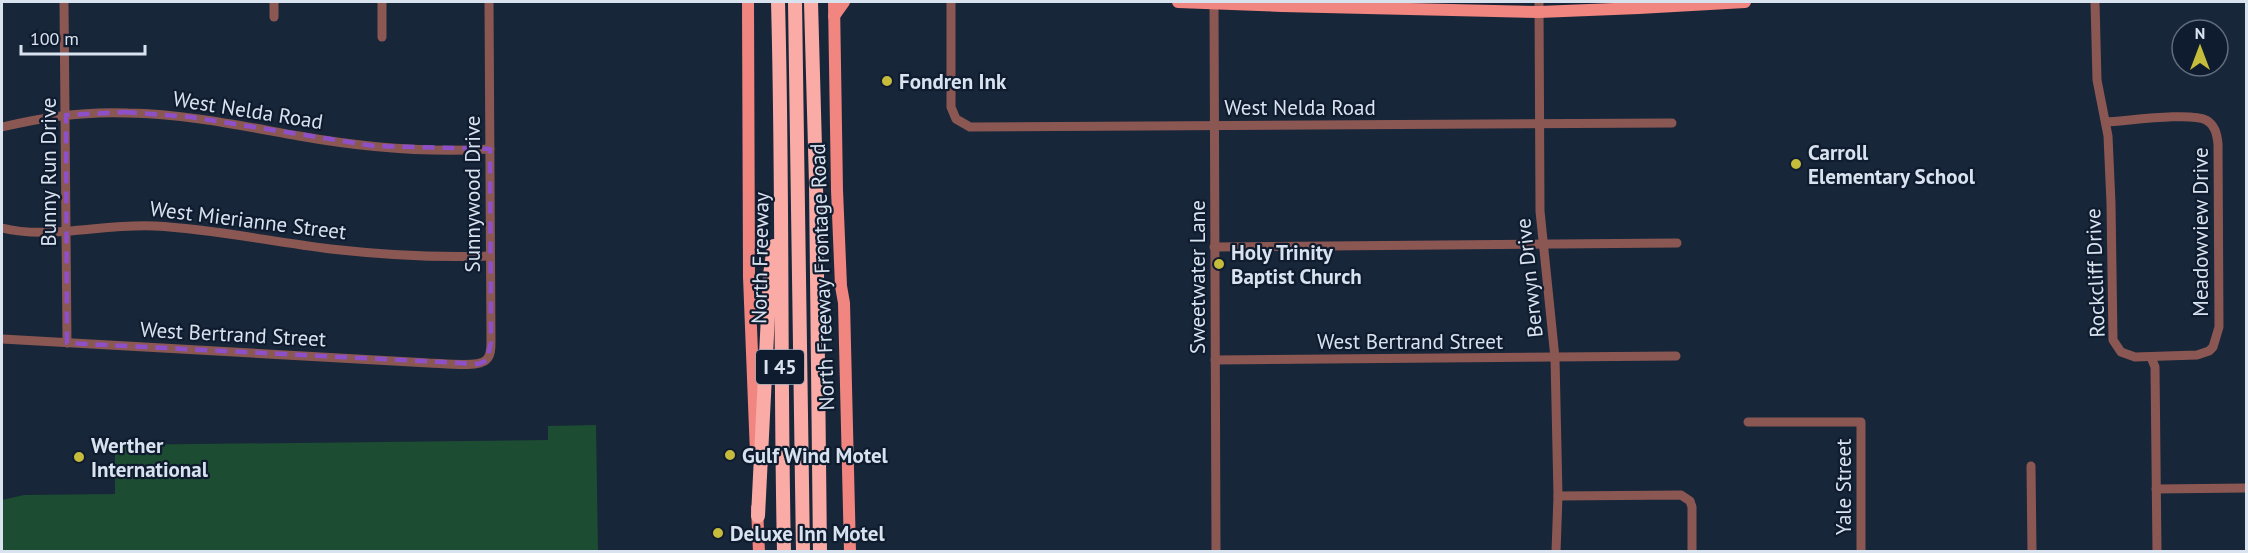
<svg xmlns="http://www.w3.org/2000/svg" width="2248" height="553" viewBox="0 0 2248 553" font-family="'PT Sans',sans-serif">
	<rect width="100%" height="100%" fill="#182639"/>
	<polygon fill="#1c4c31" points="596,425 598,551 2,551 2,500 24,495 115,494 115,445 548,440 548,426"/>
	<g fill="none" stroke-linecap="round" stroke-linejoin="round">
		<g stroke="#8b5753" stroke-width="9">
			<polyline points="64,2 67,343"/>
			<polyline points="274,2 274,17"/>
			<polyline points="382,2 382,37"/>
			<polyline points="951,2 951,107 956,119 970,127 1672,123"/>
			<polyline points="1214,2 1216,552"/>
			<polyline points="1539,2 1540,211 1555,358 1558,496 1556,552"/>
			<path d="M2095,2l2,78 11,56 3,67 2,137 8,12 14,5 62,-2 12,-4 4,-4 6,-20 -1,-183c-1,-10 -3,-19 -12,-24 -16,-8 -79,1 -100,2"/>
			<path d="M2,127c41,-10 83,-16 126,-14 58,1 114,13 171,23 62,11 128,17 191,13"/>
			<path d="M2,228c47,12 103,-5 153,-2 60,3 117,16 176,23 53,6 107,9 159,7"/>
			<polyline points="1214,247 1677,243"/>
			<path d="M2,339l427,24c11,0 50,5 57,-3 5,-4 5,-12 5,-18l-2,-340"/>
			<polyline points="2151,357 2155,367 2157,552"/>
			<polyline points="1215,360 1676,356"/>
			<polyline points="1748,422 1861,422 1861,552"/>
			<polyline points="2031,466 2032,552"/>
			<polyline points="2156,489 2246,488"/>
			<polyline points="1558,496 1681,495 1690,501 1692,507 1692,552"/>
		</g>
		<g stroke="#f1857f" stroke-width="12">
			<polyline points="748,2 749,277 756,454"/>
			<polyline points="834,2 837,190 841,286 844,303 850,552"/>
			<polyline points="1178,2 1282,6 1539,12 1639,8 1745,2"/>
			<polyline points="834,16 844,2"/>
			<polyline points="757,508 759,552"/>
		</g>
		<g stroke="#faaba5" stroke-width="14">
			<path d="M778,2c5,183 2,366 6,550"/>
			<polyline points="795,2 803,552"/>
			<polyline points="811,2 816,184 820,552"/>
			<polyline points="758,516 770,275 774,246"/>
		</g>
	</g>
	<path fill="none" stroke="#8e50c9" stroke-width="4.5" stroke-dasharray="12 8" stroke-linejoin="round" d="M125,112l66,5 183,29 116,3 1,193 -4,18 -8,4 -412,-21 -1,-228z"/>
	<g fill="#c6bc3c" stroke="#0f1c2f" stroke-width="2">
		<circle cx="887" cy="81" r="6"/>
		<circle cx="1796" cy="164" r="6"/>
		<circle cx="1219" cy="264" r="6"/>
		<circle cx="730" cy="455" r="6"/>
		<circle cx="79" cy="457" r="6"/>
		<circle cx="718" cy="533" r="6"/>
	</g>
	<g text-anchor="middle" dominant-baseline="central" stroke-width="4.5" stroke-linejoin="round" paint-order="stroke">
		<rect fill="#0f1c2f" stroke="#9ca7b5" stroke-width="1.5" x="756" y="350" width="48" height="34" rx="4.5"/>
		<g font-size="20" font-weight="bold" fill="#d9e2ef">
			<text x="780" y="367">I 45</text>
		</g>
		<g font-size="21" font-weight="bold" fill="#d9e2ef" stroke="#0f1c2f" text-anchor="start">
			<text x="899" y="81">Fondren Ink</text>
			<text x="1808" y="152">Carroll<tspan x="1808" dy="24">Elementary School</tspan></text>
			<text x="1231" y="252">Holy Trinity<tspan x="1231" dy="24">Baptist Church</tspan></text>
			<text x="91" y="445">Werther<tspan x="91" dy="24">International</tspan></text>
			<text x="742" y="455">Gulf Wind Motel</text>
			<text x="730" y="533">Deluxe Inn Motel</text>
		</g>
		<g font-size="21" fill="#d9e2ef" stroke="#0f1c2f">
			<text x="1300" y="107">West Nelda Road</text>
			<text transform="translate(248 110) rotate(9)">West Nelda Road</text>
			<text transform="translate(48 172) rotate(-90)">Bunny Run Drive</text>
			<text transform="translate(472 194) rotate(-90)">Sunnywood Drive</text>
			<text transform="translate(248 220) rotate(7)">West Mierianne Street</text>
			<text transform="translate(2200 232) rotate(-90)">Meadowview Drive</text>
			<text transform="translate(760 258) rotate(-89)">North Freeway</text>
			<text transform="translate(2095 273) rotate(-92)">Rockcliff Drive</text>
			<text transform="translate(822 277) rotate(-92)">North Freeway Frontage Road</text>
			<text transform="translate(1197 277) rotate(-90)">Sweetwater Lane</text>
			<text transform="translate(1529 278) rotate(-96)">Berwyn Drive</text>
			<text transform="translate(233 334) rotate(3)">West Bertrand Street</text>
			<text x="1410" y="341">West Bertrand Street</text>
			<text transform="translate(1843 487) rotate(-90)">Yale Street</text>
		</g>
	</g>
	<rect width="2248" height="553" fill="none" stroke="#d9e2ef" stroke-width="6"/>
	<g transform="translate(2200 48)"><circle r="28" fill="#0f1c2f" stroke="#606b7c" stroke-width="1.5"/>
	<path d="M0-4.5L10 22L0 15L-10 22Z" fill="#c6bc3c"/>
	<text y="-9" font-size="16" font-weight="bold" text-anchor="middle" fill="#d9e2ef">N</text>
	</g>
	<path d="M21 45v9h124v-9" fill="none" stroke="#d9e2ef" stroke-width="3"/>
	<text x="30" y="45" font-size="18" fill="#d9e2ef" stroke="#0f1c2f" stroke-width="4.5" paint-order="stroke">100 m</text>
</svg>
